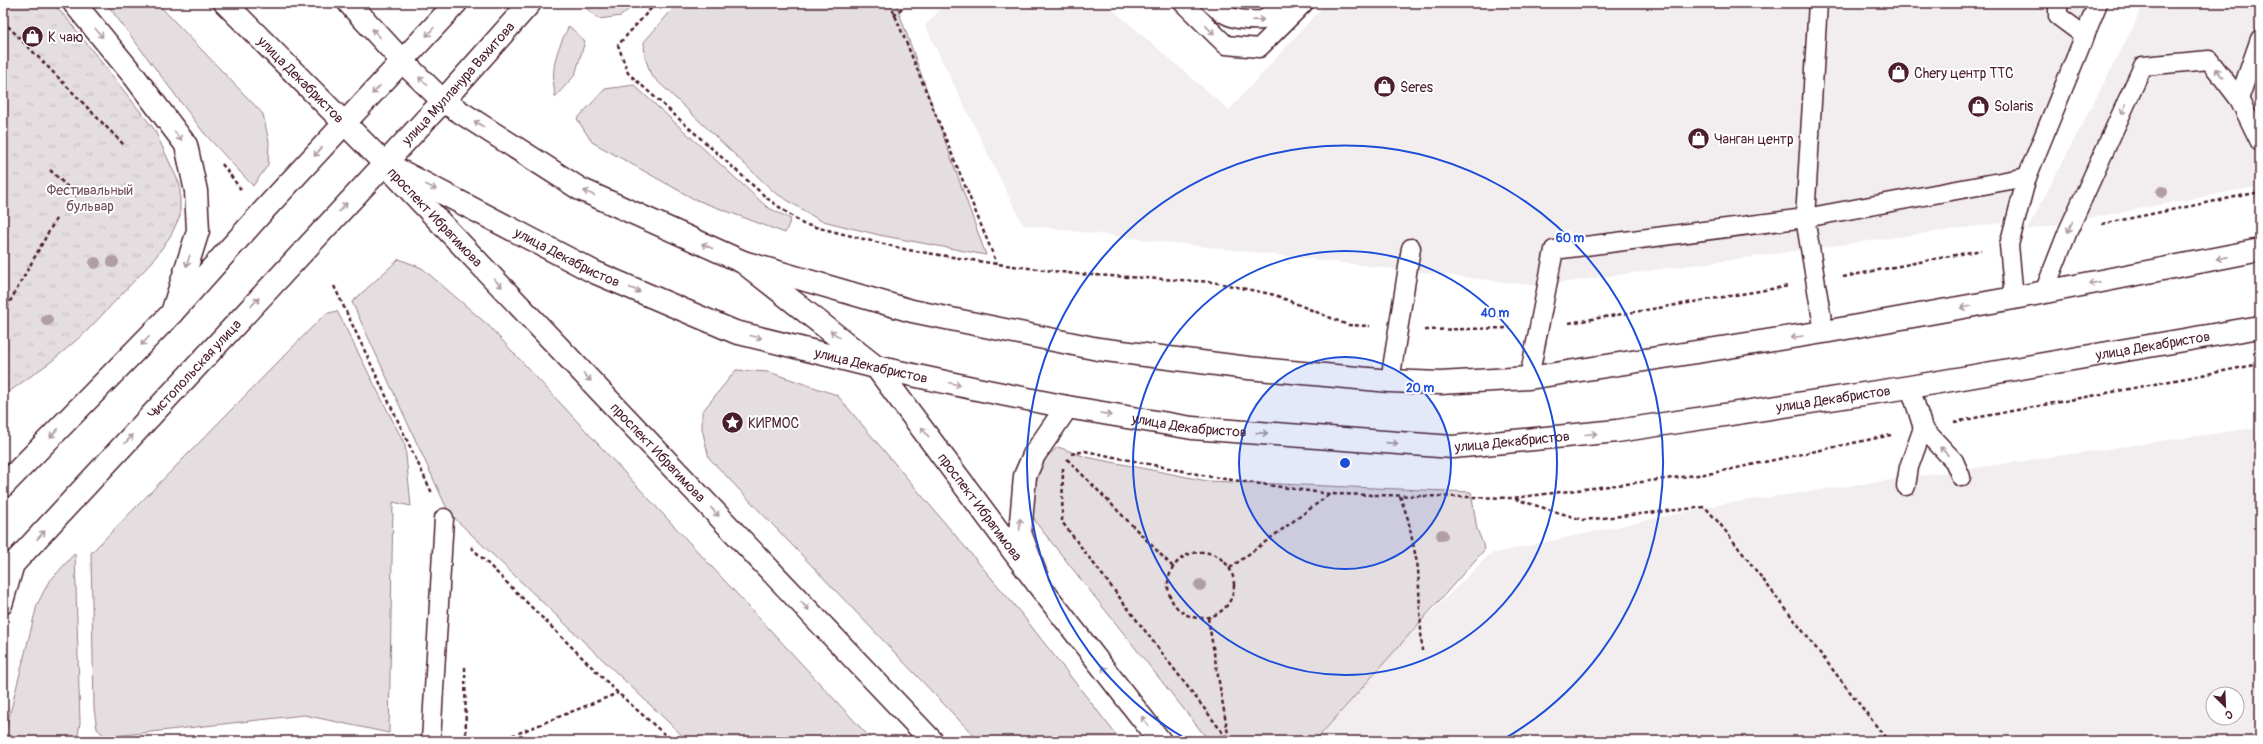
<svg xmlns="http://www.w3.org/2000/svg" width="2263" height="744" viewBox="0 0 2263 744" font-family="Pangolin,sans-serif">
	<defs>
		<pattern id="park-tufts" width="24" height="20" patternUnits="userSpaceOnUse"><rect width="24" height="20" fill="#e5dee0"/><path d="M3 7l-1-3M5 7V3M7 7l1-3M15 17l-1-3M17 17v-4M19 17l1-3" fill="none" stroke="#c6bec0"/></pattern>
	</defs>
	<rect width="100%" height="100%" fill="#fff"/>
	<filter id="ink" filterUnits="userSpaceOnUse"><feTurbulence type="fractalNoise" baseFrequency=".025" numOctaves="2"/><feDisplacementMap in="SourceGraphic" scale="8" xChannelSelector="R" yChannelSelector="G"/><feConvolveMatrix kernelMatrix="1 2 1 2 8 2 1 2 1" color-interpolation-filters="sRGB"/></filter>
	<g filter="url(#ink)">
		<g fill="#f2eeef" fill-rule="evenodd">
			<polygon points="946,3 1105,3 1229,110 1326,3 2087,3 2002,223 1537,286 1023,225 925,26"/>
			<polygon points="2143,3 2260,3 2260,186 2027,230 2134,25"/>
			<path d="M2260,427v314h-944l100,-114 74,-73 232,-50zM2213,694h24v24h-24z"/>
		</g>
		<g fill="#e5dee0" stroke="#987e86">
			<polygon points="106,3 157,3 263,114 269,142 268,165 253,186 204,133"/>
			<polygon points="592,3 636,3 621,16 599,19 586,8"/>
			<polygon points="678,3 900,3 897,7 986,255 879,235 819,220 774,192 651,75 645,57 644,42"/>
			<path d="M569,26l16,15 -10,34 -20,22c-4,-30 0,-44 14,-71z"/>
			<polygon points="634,85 767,207 791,219 785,233 694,199 592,142 577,119 605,89"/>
			<polygon points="399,259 422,268 488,325 873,741 688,741 449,513 352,302"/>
			<polygon points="337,311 405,445 411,506 393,502 389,733 304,715 106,737 97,729 94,709 91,553 325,314"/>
			<polygon points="736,370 769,372 837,395 1020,612 1121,741 979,741 709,458 702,429 702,412"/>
			<polygon points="1058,447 1086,457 1207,481 1471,492 1477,529 1485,549 1315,741 1209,741 1037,524 1030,510 1042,460"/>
			<polygon points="75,553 80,723 78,735 73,741 3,741 37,605 48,583"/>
		</g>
		<polygon fill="url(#park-tufts)" stroke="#987e86" points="3,3 52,3 65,16 154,129 180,185 180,216 171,235 153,261 86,332 52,361 3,396"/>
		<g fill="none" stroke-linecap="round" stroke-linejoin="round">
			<defs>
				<g id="lane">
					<polyline points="1183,3 1226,45 1259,48 1304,3"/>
					<path d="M1210,3c18,17 31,18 54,17l15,-17"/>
					<polyline points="1818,3 1805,218 1824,332"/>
					<polyline points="2058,3 2058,16 2085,36"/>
					<polyline points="2239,99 2260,39"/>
					<polyline points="2027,177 2098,3"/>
					<polyline points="2044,292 2068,231 2143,66 2209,60 2239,99 2260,142"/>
					<polyline points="1529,378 1554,250 1805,218 2027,177 2009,245 2014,298"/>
					<polyline points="1390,381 1411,248"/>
					<polyline points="1910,387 1923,428 1954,461 1961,477"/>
					<polyline points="1906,486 1909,467 1923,428"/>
					<polyline points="3,605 15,564"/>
					<polyline points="431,741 444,518"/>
				</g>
				<g id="secondary">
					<path id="s1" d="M387,164l207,108 141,60 141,35 101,22 90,18 125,21 261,19 164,-16 293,-44 350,-60"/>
					<polyline points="743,262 912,311 1098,349 1248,368 1390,381 1440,383 1529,378 1824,332 2014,298 2260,250"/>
					<polyline points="3,486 172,313 265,209 456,3"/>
					<path id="s2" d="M3,575l440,-474 87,-98"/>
					<polyline points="1037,578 1020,533 1025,476 1034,455 1067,407"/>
				</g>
				<g id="primary">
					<polyline points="74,3 134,76 186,145 196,191 198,231 172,313"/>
					<path id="s3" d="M225,3l159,160 548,578"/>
					<path id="s4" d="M349,3l54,59 40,39 137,88 163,73 133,105 164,220 120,154"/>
				</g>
			</defs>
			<use href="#lane" stroke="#4a1f2b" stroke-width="21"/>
			<use href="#secondary" stroke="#4a1f2b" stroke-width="25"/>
			<use href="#primary" stroke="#4a1f2b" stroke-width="25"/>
			<g stroke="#4a1f2b" stroke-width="2.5" stroke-dasharray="4 3" stroke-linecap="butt">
				<polyline points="656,3 618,45 628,73 768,199 803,224 908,250 997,264 1077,274 1213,282 1275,295 1348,325 1370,326"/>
				<polyline points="890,3 997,264"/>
				<polyline points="894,16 907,3"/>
				<polyline points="3,21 125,146"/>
				<polyline points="3,29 10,28"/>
				<polyline points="222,164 242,191"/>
				<polyline points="50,170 77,196"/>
				<polyline points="2102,224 2260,192"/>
				<polyline points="1843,277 1981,250"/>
				<polyline points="334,286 432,493"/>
				<polyline points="3,314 57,217"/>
				<polyline points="1569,323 1789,286"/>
				<polyline points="1425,330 1510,328"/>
				<polyline points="1954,422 2260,364"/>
				<polyline points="1071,454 1085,451 1212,477 1330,494 1513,498 1713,473 1891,435"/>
				<polyline points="1067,459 1173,567"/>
				<polyline points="1063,468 1062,522 1229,741"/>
				<polyline points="1400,496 1408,519 1418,568 1422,651"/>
				<polyline points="1515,499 1583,520 1705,507 1720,524 1888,741"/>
				<polyline points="471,547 618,693 672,741"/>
				<circle cx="1201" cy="585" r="33"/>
				<polyline points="1230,568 1330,494"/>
				<polyline points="1208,618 1229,740"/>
				<polyline points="465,667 466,741"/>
				<polyline points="499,741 618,693"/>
			</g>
			<use href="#lane" stroke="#fff" stroke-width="18"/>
			<use href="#secondary" stroke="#fff" stroke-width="22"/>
			<use href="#primary" stroke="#fff" stroke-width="22"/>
		</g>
		<g fill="#b19ea3">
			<circle cx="2162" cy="192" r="6"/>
			<circle cx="113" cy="262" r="6"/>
			<circle cx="95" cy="263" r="6"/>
			<circle cx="47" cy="320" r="6"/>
			<circle cx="1442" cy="535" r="6"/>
			<circle cx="1200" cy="585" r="6"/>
		</g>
		<defs><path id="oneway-shaft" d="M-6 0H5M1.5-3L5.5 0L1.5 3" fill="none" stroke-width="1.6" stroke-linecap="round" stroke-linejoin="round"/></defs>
		<g stroke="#ae9aa0">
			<use href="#oneway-shaft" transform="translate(1258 20) rotate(-4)"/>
			<use href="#oneway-shaft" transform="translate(1210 30) rotate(44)"/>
			<use href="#oneway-shaft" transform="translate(430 32) rotate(132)"/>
			<use href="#oneway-shaft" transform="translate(99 33) rotate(50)"/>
			<use href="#oneway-shaft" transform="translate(376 33) rotate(-133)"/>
			<use href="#oneway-shaft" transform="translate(2219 73) rotate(-127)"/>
			<use href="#oneway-shaft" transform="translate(423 81) rotate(-136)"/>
			<use href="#oneway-shaft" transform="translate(376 90) rotate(134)"/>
			<use href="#oneway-shaft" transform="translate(2124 109) rotate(114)"/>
			<use href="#oneway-shaft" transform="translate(479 124) rotate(-147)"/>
			<use href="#oneway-shaft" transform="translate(178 136) rotate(53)"/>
			<use href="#oneway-shaft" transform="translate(318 152) rotate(133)"/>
			<use href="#oneway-shaft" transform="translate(431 187) rotate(27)"/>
			<use href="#oneway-shaft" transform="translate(589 193) rotate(-156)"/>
			<use href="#oneway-shaft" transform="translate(343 207) rotate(-47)"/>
			<use href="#oneway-shaft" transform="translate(2070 227) rotate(114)"/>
			<use href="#oneway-shaft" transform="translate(707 246) rotate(-156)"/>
			<use href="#oneway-shaft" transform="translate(2222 258) rotate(169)"/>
			<use href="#oneway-shaft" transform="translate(188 261) rotate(107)"/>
			<use href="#oneway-shaft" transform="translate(498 283) rotate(47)"/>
			<use href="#oneway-shaft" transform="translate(2094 283) rotate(169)"/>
			<use href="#oneway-shaft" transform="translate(635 290) rotate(24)"/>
			<use href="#oneway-shaft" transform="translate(255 302) rotate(-47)"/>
			<use href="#oneway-shaft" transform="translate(1966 307) rotate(170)"/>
			<use href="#oneway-shaft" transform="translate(835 334) rotate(-142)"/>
			<use href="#oneway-shaft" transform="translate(756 337) rotate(14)"/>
			<use href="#oneway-shaft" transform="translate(1797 337) rotate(171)"/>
			<use href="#oneway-shaft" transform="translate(145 341) rotate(134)"/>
			<use href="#oneway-shaft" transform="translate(587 377) rotate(47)"/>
			<use href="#oneway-shaft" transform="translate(955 384) rotate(12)"/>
			<use href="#oneway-shaft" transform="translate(1106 414) rotate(10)"/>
			<use href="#oneway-shaft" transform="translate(925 432) rotate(-127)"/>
			<use href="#oneway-shaft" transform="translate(54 433) rotate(134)"/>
			<use href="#oneway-shaft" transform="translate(1262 433) rotate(4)"/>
			<use href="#oneway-shaft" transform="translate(1591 434) rotate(-5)"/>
			<use href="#oneway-shaft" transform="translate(129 439) rotate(-47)"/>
			<use href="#oneway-shaft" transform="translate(1392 443) rotate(4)"/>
			<use href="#oneway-shaft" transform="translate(1944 451) rotate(-133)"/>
			<use href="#oneway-shaft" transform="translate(715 512) rotate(47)"/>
			<use href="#oneway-shaft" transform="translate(1020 524) rotate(-87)"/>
			<use href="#oneway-shaft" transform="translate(41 535) rotate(-47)"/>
			<use href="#oneway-shaft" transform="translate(805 606) rotate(47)"/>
			<use href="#oneway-shaft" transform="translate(1106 671) rotate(-128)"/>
			<use href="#oneway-shaft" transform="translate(1145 721) rotate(-128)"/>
		</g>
	</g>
	<circle cx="1345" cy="463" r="106" fill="#1d4ed8" fill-opacity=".12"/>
	<g fill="none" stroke="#1d4ed8" stroke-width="2">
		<circle cx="1345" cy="463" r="106"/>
		<circle cx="1345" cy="463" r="212"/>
		<path d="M1188 740A318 318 0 1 1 1502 740"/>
	</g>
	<defs>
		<symbol id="shop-disc" viewBox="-11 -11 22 22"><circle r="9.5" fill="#4a1f2b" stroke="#fff"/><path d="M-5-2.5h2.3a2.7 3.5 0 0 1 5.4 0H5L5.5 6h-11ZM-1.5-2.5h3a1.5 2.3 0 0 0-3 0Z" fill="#fff"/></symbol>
		<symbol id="sight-disc" viewBox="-11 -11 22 22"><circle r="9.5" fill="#4a1f2b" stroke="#fff"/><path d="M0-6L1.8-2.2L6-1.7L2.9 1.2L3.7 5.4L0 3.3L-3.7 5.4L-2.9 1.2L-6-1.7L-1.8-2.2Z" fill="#fff"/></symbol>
	</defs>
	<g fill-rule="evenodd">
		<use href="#shop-disc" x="20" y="24" width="25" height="25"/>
		<use href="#shop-disc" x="1886" y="60" width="25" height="25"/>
		<use href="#shop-disc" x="1372" y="74" width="25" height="25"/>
		<use href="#shop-disc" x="1966" y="94" width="25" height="25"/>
		<use href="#shop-disc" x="1686" y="126" width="25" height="25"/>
		<use href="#sight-disc" x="720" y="410" width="25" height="25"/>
	</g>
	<g text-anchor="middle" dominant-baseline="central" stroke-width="4" stroke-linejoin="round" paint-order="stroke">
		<g font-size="14" fill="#4a1f2b" stroke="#fff" text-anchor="start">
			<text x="48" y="37">К чаю</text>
			<text x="1914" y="73">Chery центр ТТС</text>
			<text x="1400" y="87">Seres</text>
			<text x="1994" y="106">Solaris</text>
			<text x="1714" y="139">Чанган центр</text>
			<text x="748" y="423">КИРМОС</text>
		</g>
		<g font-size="14" fill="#4a1f2b" stroke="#fff">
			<text stroke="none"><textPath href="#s3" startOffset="108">улица Декабристов</textPath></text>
			<text stroke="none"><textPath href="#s2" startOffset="670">улица Мулланура Вахитова</textPath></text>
			<text stroke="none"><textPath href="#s3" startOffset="300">проспект Ибрагимова</textPath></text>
			<text stroke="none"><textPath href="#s1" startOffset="203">улица Декабристов</textPath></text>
			<text stroke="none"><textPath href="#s1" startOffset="1823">улица Декабристов</textPath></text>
			<text stroke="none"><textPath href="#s1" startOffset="527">улица Декабристов</textPath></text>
			<text stroke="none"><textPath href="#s2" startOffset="281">Чистопольская улица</textPath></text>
			<text stroke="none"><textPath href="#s1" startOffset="1499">улица Декабристов</textPath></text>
			<text stroke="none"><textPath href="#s1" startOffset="851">улица Декабристов</textPath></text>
			<text stroke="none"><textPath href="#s1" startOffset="1175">улица Декабристов</textPath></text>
			<text stroke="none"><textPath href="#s3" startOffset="624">проспект Ибрагимова</textPath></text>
			<text stroke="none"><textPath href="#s4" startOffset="821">проспект Ибрагимова</textPath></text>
		</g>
		<g font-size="14" fill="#714f58" stroke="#fff">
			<text x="90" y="190">Фестивальный<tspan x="90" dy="16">бульвар</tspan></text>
		</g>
	</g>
	<circle cx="1345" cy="463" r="6" fill="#1d4ed8" stroke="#fff" stroke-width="2"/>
	<g font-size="12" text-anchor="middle" font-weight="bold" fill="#1d4ed8" stroke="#fff" stroke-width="4" stroke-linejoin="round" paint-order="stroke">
		<text x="1570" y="242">60 m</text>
		<text x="1495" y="317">40 m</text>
		<text x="1420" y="392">20 m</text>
	</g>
	<rect width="2263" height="744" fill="none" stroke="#fff" stroke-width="16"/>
	<rect x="8" y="8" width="2247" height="728" fill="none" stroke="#4a1f2b" stroke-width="1.5" filter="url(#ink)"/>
	<g transform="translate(2225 706) rotate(156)"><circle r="19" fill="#ffffff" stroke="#b7a5aa"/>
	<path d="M0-3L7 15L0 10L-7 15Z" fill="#4a1f2b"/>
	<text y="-6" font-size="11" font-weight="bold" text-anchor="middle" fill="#4a1f2b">С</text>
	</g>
</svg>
